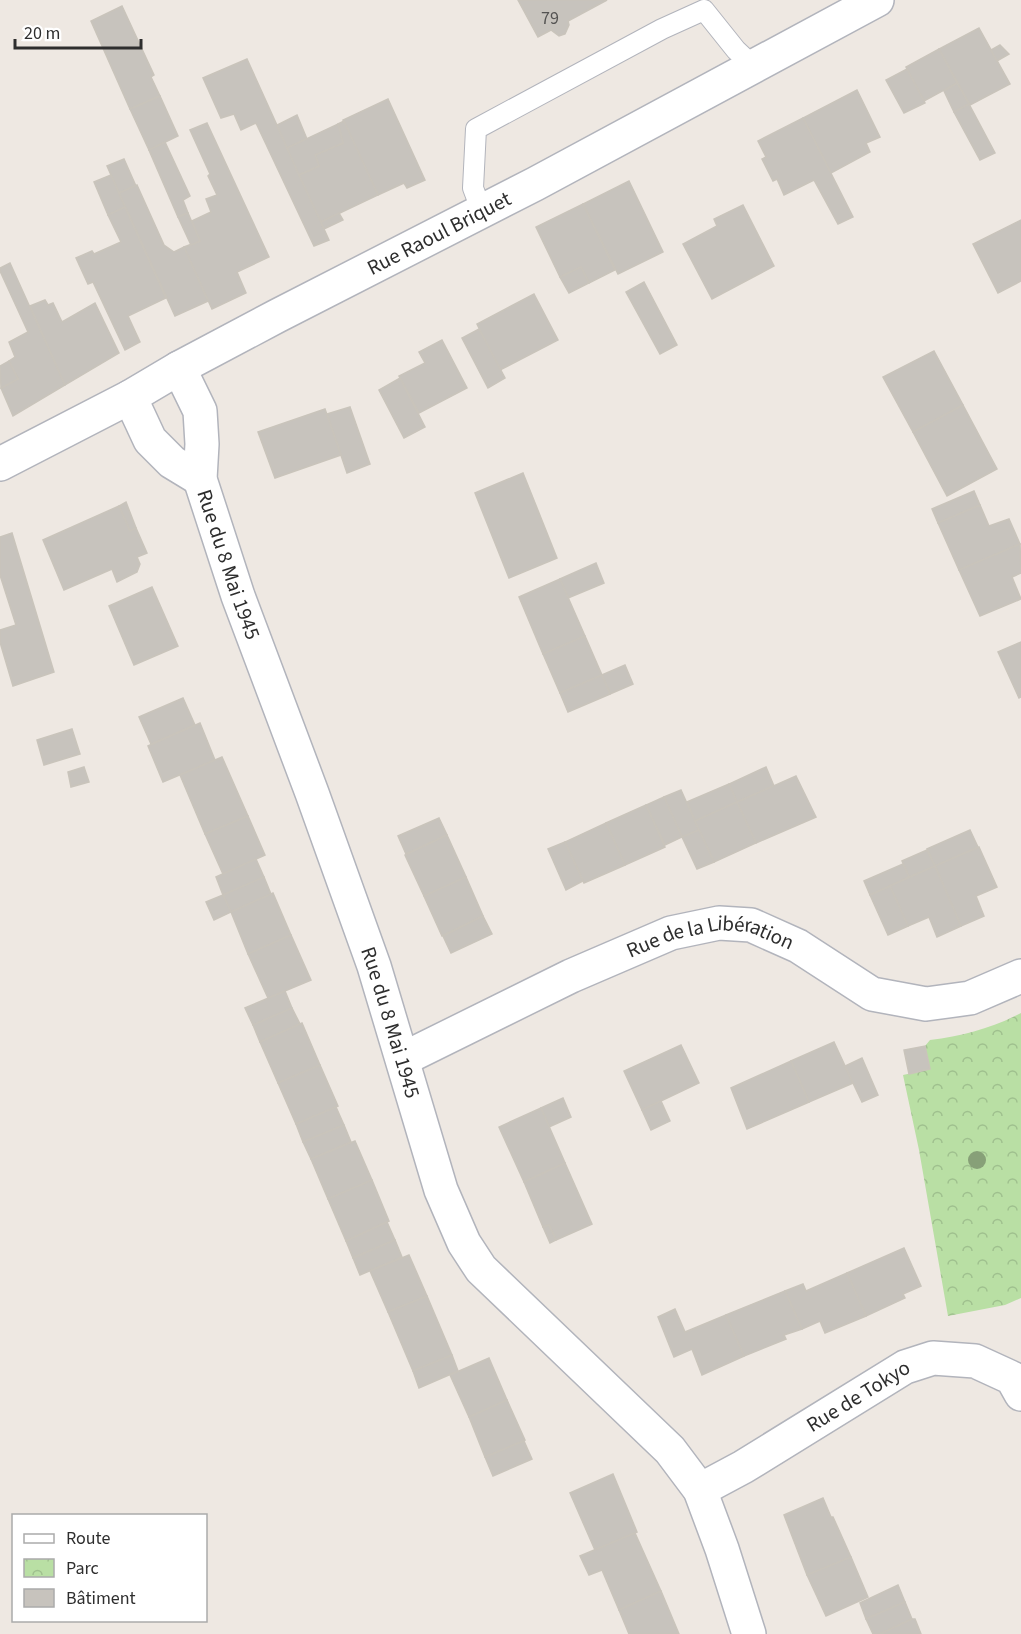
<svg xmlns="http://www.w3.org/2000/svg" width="1021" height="1634" viewBox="0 0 1021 1634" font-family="'Source Sans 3',sans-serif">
	<defs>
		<pattern id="park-crowns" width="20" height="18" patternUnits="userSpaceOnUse" patternTransform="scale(1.5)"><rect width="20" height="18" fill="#b9dfa4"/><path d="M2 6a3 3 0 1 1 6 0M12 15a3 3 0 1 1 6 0" fill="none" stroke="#9fc08e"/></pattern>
	</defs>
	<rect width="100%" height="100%" fill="#eee8e2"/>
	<path fill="url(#park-crowns)" d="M1021,1013v285l-16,7 -57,11 -29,-166 -16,-75 27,-6 -5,-23 5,-6c33,-4 62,-12 91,-27z"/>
	<g fill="#c7c3bd" stroke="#c9c4bb" stroke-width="1.5">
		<polygon points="518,0 607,0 568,21 569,25 565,34 559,36 551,30 538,37"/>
		<polygon points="122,6 154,75 151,77 160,96 130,109 91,21"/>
		<polygon points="979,28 1010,84 970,105 939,49"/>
		<polygon points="1000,45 1009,54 997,61 991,50"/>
		<polygon points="939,49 957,83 924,101 906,67"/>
		<polygon points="247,59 329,240 314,246 256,123 241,130 234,114 221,118 203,78"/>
		<polygon points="907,69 925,103 904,113 886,80"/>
		<polygon points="957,83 969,104 954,112 944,91"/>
		<polygon points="857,90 880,137 866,143 870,152 831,173 803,118"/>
		<polygon points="160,96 178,136 149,150 130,109"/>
		<polygon points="388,99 425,180 407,188 404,183 378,195 343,120"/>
		<polygon points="969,104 995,153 980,160 954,112"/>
		<polygon points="297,115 307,139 287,148 277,125"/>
		<polygon points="803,118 853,217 838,224 814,180 784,195 777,179 773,181 762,159 766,157 758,141"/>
		<polygon points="344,121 378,195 321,222 299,175 319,166 315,155 343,143 338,124"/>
		<polygon points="207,123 269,257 237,272 246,293 212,309 184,247 200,241 192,221 211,212 206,199 217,195 208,176 210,174 190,130"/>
		<polygon points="338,124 343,143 315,155 319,166 299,175 287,148"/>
		<polygon points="165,142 190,196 183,200 188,213 178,217 149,150"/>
		<polygon points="124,159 136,186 119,193 107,166"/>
		<polygon points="111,175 125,207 108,215 94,182"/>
		<polygon points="629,181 663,252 618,274 583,204"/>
		<polygon points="137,185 164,245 174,252 184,247 208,301 175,316 119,193"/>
		<polygon points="583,204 615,270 589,283 581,267 560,277 536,227"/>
		<polygon points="743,205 774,266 712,299 683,244 717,226 714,219"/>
		<polygon points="125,207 166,298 128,316 140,342 125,350 93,282 88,284 76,258 92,251 94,254 121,242 108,215"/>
		<polygon points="188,213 200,241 191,245 178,217"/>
		<polygon points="339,213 343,220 324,229 321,222"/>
		<polygon points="1021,220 1021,281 998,293 973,244"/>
		<polygon points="10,263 65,385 13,416 1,388 18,379 9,361 15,357 9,342 28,332 0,271 0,268"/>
		<polygon points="581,267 589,283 569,293 560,277"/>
		<polygon points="644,282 677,345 660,354 626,292"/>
		<polygon points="534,294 558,340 500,370 477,324"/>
		<polygon points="45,300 48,305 53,303 62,322 95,303 119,353 65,385 30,306"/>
		<polygon points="479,329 505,378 488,388 462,338"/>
		<polygon points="442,340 467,388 419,413 399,376 425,363 419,352"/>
		<polygon points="934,351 963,405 913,432 883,377"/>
		<polygon points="9,361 18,379 1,388 0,366"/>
		<polygon points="400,378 425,427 404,438 379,390"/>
		<polygon points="963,405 997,469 947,496 913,432"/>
		<polygon points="350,407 370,464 347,473 327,414"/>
		<polygon points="325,409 341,455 275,478 258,432"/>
		<polygon points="523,473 557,558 509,578 475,493"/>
		<polygon points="974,491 980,505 938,523 932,509"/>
		<polygon points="126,502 136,528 130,531 119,506"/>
		<polygon points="980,505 989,526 1009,519 1020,544 959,570 938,523"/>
		<polygon points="119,506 130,531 136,528 147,553 137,557 140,564 137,572 117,582 112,569 64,590 43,540"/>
		<polygon points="12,533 54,672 13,686 0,642 0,630 16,625 0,575 0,537"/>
		<polygon points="1020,544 1021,573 1012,577 1021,599 980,616 959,570"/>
		<polygon points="596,563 604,583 568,598 560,579"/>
		<polygon points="560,579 585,636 543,654 519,597"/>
		<polygon points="152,587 178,646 134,665 109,606"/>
		<polygon points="585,636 602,675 560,693 543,654"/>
		<polygon points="1021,642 1021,697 1019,698 998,652"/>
		<polygon points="625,665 633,684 610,694 602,675"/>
		<polygon points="602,675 610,694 568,712 560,693"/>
		<polygon points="183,698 195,725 151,744 139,717"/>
		<polygon points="200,723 215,760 163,782 148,746"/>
		<polygon points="72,729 80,754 44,765 37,740"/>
		<polygon points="222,757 248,816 205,834 180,775"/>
		<polygon points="84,767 89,782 71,787 68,772"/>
		<polygon points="766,767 774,786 737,802 729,784"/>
		<polygon points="796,776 816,817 756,843 737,802"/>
		<polygon points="729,784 737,802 695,821 687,802"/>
		<polygon points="681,790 699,830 682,837 664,797"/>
		<polygon points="664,797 682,837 665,845 646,805"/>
		<polygon points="737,802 756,843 714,862 695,821"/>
		<polygon points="646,805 665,847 625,865 606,823"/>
		<polygon points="248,816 265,855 223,874 205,834"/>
		<polygon points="439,818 447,835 406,854 398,836"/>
		<polygon points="606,823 625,865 584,883 565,842"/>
		<polygon points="699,830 714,862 697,869 682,837"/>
		<polygon points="970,830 978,847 935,866 927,849"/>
		<polygon points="447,835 466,877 424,896 405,855"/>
		<polygon points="565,842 583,881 566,890 548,849"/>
		<polygon points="979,847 997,887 976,896 984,916 961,926 935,866"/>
		<polygon points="927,850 935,866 909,877 902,861"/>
		<polygon points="256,859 264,877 223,895 216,877"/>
		<polygon points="903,864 909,877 870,895 864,881"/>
		<polygon points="935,866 961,926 937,937 929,917 908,926 890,886"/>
		<polygon points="264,877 271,894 231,912 223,895"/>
		<polygon points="466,877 483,916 442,936 424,896"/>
		<polygon points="890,886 908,926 888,935 870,895"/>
		<polygon points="273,893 291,935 248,954 231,912"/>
		<polygon points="223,895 231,912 214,920 206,902"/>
		<polygon points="483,916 492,934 451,953 443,936"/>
		<polygon points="291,935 311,980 268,998 248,954"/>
		<polygon points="285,991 292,1008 253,1025 245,1008"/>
		<polygon points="292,1008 300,1024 260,1042 253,1025"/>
		<polygon points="302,1023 320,1065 278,1083 260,1042"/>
		<polygon points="834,1042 853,1083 809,1102 791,1061"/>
		<polygon points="681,1045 699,1083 642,1110 624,1071"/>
		<polygon points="925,1046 930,1069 909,1074 904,1050"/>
		<polygon points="862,1058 878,1095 862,1102 845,1066"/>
		<polygon points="791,1061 809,1102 747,1129 731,1088"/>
		<polygon points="320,1065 338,1106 296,1124 278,1083"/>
		<polygon points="563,1098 571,1117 549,1127 541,1108"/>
		<polygon points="661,1101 670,1121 651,1130 642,1110"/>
		<polygon points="336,1107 344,1125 303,1142 296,1124"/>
		<polygon points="541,1108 565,1163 524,1182 499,1127"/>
		<polygon points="344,1125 351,1142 311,1159 303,1142"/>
		<polygon points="355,1141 372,1180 328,1199 311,1159"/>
		<polygon points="565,1163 592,1224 556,1240 549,1225 543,1227 524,1182"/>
		<polygon points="372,1180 389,1221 346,1241 328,1199"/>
		<polygon points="387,1222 395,1240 353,1258 346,1241"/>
		<polygon points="549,1225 556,1240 550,1243 543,1227"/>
		<polygon points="395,1240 402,1257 360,1275 353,1258"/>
		<polygon points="904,1248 921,1286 903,1294 905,1298 866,1316 847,1273"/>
		<polygon points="409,1255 427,1296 388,1312 370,1271"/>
		<polygon points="847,1273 866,1316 825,1333 820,1321 802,1329 785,1291 803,1284 806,1291"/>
		<polygon points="785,1291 802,1329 784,1335 786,1339 744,1356 726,1315"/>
		<polygon points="427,1296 452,1355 413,1371 388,1312"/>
		<polygon points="675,1309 685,1332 726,1315 744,1356 702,1375 692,1349 674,1357 658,1317"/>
		<polygon points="452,1355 458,1371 419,1388 413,1371"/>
		<polygon points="489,1358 507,1400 469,1417 450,1375"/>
		<polygon points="507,1400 525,1440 485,1457 469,1417"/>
		<polygon points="524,1441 532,1459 493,1476 485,1457"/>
		<polygon points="613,1474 637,1532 595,1550 570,1493"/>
		<polygon points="823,1498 831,1517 833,1517 851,1557 807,1575 784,1515"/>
		<polygon points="635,1533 661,1591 619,1610 602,1570 589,1575 580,1556"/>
		<polygon points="851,1557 868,1597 826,1616 807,1575"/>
		<polygon points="898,1585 905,1602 866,1619 860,1603"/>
		<polygon points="661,1591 679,1634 629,1634 619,1610"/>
		<polygon points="905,1602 912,1619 880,1634 873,1634 866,1619"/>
		<polygon points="912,1619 915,1619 921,1634 880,1634"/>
	</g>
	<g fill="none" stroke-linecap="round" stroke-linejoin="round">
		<defs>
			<polyline id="lane" points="482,212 473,188 476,129 662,29 704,10 736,50 754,67"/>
			<g id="street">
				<path id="s1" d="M179,368l21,43 2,33 -2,35 38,117 74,197 62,173 67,224 23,53 17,26 189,181 30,40 22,59 27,85"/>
				<polyline points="130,397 150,440 172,462 200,479"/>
				<path id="s2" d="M403,1059l168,-83 100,-43 48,-10 32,2 47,21 74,48 54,10 44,-6 51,-22"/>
				<path id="s3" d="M700,1490l43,-23 162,-100 28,-9 42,3 37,17 9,16"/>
			</g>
			<g id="secondary">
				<path id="s4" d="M0,464l130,-67 49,-29 98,-52 258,-132 342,-184"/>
			</g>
		</defs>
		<use href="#lane" stroke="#b2b4bc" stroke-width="22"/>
		<use href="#street" stroke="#b2b4bc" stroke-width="36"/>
		<use href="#secondary" stroke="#b2b4bc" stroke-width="36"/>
		<use href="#lane" stroke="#fff" stroke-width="20"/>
		<use href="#street" stroke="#fff" stroke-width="33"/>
		<use href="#secondary" stroke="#fff" stroke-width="33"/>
	</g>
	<circle fill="#87a078" cx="977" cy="1160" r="9"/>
	<g text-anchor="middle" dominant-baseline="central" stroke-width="4.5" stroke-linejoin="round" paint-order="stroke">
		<g font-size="18" fill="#545352">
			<text x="550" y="18">79</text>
		</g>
		<g font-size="21" fill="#2e2e2e" stroke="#fff">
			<text stroke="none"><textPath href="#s4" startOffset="496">Rue Raoul Briquet</textPath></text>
			<text stroke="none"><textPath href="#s1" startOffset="206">Rue du 8 Mai 1945</textPath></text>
			<text stroke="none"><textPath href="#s2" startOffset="336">Rue de la Libération</textPath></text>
			<text stroke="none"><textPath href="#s1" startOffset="692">Rue du 8 Mai 1945</textPath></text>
			<text stroke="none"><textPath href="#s3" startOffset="184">Rue de Tokyo</textPath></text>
		</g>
	</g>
	<rect x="12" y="1514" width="195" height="108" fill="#ffffff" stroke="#ababab" stroke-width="1.5"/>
	<rect x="24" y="1534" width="30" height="9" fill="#ffffff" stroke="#ababab" stroke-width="1.5"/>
	<text x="66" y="1544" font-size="18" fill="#2e2e2e">Route</text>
	<rect x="24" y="1559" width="30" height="18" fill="url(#park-crowns)" stroke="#ababab" stroke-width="1.5"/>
	<text x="66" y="1574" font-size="18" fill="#2e2e2e">Parc</text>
	<rect x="24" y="1589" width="30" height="18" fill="#c7c3bd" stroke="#ababab" stroke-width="1.5"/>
	<text x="66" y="1604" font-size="18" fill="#2e2e2e">Bâtiment</text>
	<path d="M15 39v9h126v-9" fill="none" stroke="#2e2e2e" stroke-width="3"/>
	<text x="24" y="39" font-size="18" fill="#2e2e2e" stroke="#ffffff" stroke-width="4.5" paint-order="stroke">20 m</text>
</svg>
